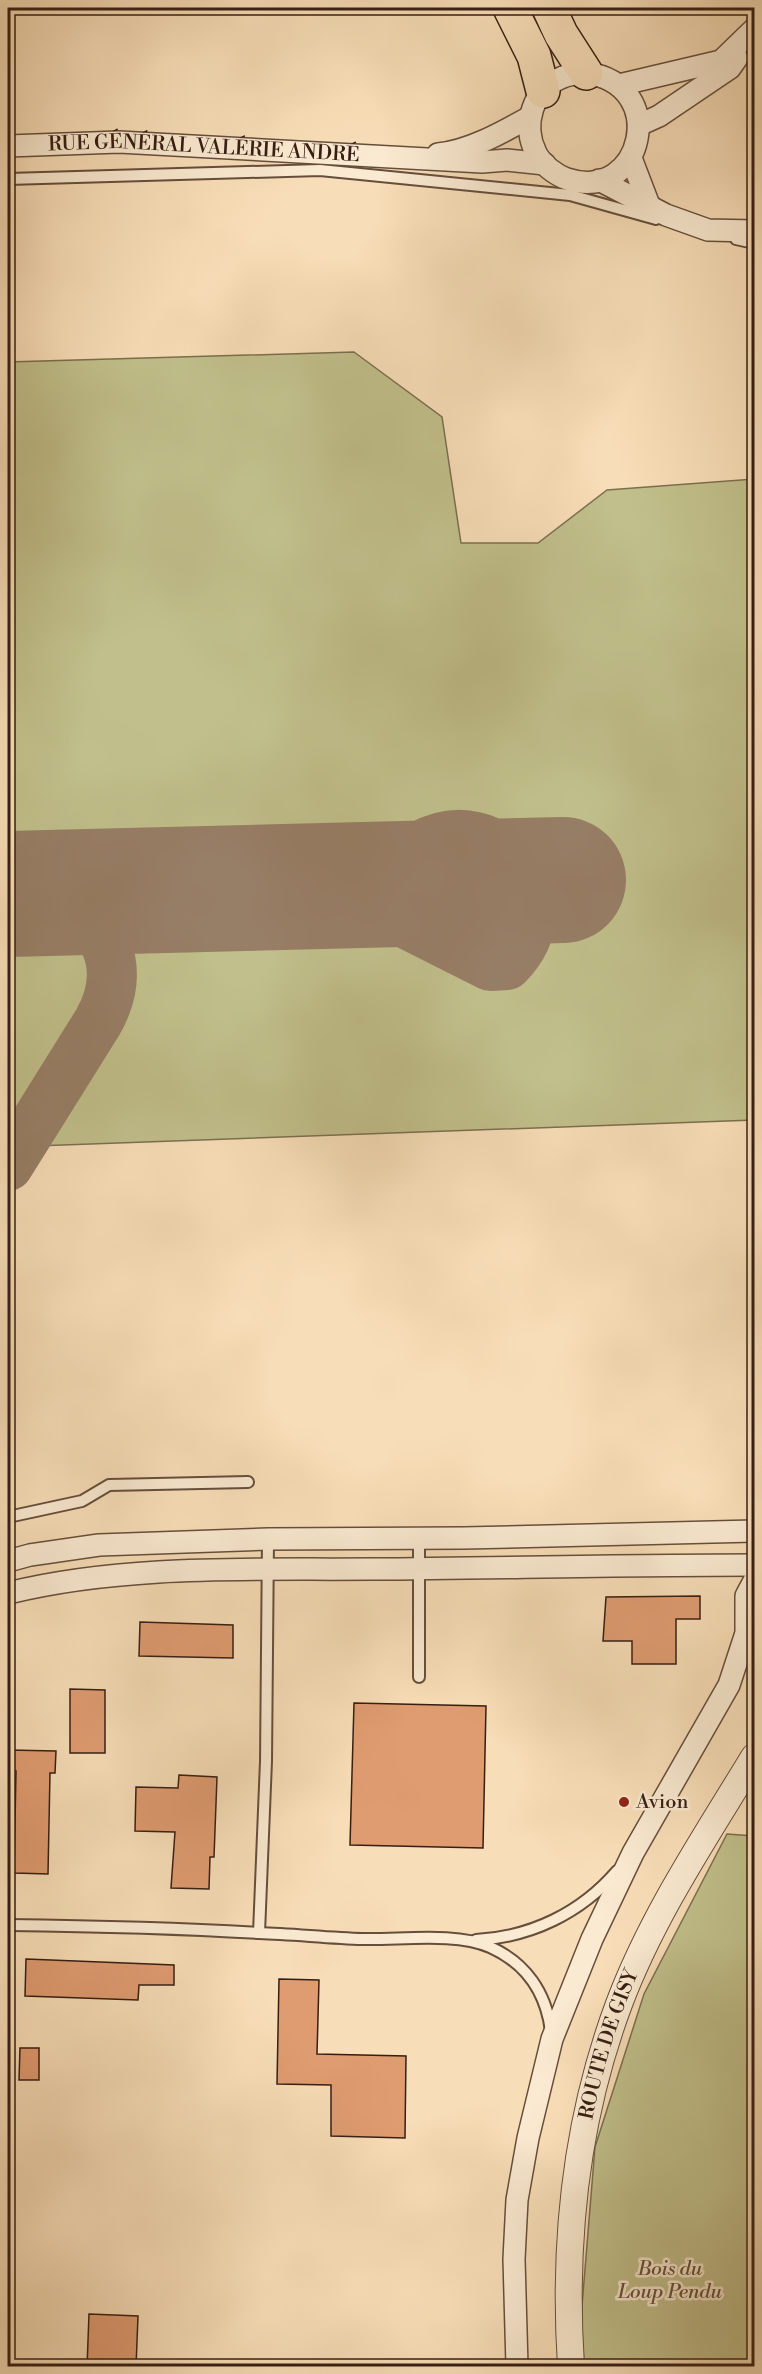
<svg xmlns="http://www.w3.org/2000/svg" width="762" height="2374" viewBox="0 0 762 2374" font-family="'Libre Bodoni',serif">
	<rect width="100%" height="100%" fill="#f8deb8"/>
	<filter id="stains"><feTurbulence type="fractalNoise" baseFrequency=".00333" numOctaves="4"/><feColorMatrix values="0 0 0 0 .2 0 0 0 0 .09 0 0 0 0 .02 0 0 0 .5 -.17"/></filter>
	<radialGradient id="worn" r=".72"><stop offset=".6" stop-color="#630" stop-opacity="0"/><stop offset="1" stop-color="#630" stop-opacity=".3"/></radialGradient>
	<g fill="#c1c08c" stroke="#7c6f50" stroke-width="1.5">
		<polygon points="354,352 442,417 461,543 538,543 607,490 754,479 754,1120 8,1147 8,362"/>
		<polygon points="727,1834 754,1836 754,2366 581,2366 578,2355 595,2147 644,1994"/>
	</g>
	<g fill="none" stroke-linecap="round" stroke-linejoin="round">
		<g stroke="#977e66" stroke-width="50">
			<path d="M331,886l159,80 17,-1c65,-66 -10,-163 -87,-119 -14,9 -23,25 -32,38"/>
			<path d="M8,1166l90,-144c23,-40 19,-86 -25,-111 -18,-11 -42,-14 -62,-18"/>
		</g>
		<polyline stroke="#977e66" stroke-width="126" points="8,894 563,880"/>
	</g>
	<g fill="#e09c71" stroke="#361e13" stroke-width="1.5">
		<polygon points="700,1596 700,1619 676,1619 676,1664 632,1664 632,1641 603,1641 606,1597"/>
		<polygon points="140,1622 233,1625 233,1658 139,1656"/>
		<polygon points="70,1689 105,1690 105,1753 70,1753"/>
		<polygon points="354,1703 486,1706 483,1848 350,1845"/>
		<polygon points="8,1750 56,1751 55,1773 50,1773 48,1874 14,1873 16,1771 8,1771"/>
		<polygon points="179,1775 217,1777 214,1857 210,1857 209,1889 171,1888 175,1832 135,1831 136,1787 178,1788"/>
		<polygon points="26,1959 174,1965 174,1985 139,1985 138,2000 25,1996"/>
		<polygon points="279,1979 319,1980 317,2054 406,2056 405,2138 331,2136 331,2085 277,2084"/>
		<polygon points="20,2048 39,2048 39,2080 19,2080"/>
		<polygon points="89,2314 138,2316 136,2367 87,2367"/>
	</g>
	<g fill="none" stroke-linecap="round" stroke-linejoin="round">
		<defs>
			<g id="service">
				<polyline points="8,179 320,170 570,195 656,219"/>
				<polyline points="736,239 754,243"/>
				<polyline points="8,1517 82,1501 109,1485 248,1482"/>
				<polyline points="419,1538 419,1677"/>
				<path d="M8,1925c83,1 167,3 251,8 34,1 69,5 104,6 38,1 93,-7 127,8 36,16 56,46 61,84"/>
				<polyline points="259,1933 266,1761 268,1539"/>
				<path d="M476,1940c55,-3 105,-27 141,-69"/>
			</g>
			<g id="minor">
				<path d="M586,73c85,11 57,131 -19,106 -11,-4 -25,-14 -31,-26 -14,-28 -4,-64 27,-76 7,-3 16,-3 23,-4z"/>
				<polyline points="619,85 721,61 754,29"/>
				<polyline points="639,125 659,116 730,68 737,58"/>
				<path id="s1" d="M8,146l111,-4 363,20 25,-2 38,4"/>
				<path d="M438,154c31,-3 63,-21 90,-36"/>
				<polyline points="631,158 649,205"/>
				<polyline points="599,180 666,215 708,230 754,231"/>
				<polyline points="8,1561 30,1555 99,1545 268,1539 464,1538 754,1531"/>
				<path d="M8,1593c118,-29 244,-23 365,-24 127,-1 254,-4 381,-4"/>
				<polyline points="517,2366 514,2259 517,2200 528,2138 552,2039 592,1939 633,1853 729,1685 746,1633 746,1596 754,1581"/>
			</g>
			<g id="tertiary">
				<path id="s2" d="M571,2366c-8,-122 5,-247 48,-362 33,-88 87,-168 135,-247"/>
			</g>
			<g id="motorway">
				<polyline points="510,8 534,56 543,91"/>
				<polyline points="549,8 561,34 586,73"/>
			</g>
		</defs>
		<use href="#service" stroke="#664e3c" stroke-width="14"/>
		<use href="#minor" stroke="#664e3c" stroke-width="24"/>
		<use href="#tertiary" stroke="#664e3c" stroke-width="28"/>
		<use href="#motorway" stroke="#361e13" stroke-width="36"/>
		<use href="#service" stroke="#faead1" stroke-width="10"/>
		<use href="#minor" stroke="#faead1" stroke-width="21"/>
		<use href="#tertiary" stroke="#faead1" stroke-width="26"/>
		<use href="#motorway" stroke="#f8deb8" stroke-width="33"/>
	</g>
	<circle fill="#8f2418" stroke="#faead1" stroke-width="2" cx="624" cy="1802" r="6"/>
	<g text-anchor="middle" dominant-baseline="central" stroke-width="5" stroke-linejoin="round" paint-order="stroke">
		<g font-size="20" fill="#361e13" stroke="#faead1">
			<text stroke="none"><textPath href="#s1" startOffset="196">RUE GÉNÉRAL VALÉRIE ANDRÉ</textPath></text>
			<text stroke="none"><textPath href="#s2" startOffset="326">ROUTE DE GISY</textPath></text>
		</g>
		<g font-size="20" fill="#361e13" stroke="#faead1" text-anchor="start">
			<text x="636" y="1802">Avion</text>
		</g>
		<g font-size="20" font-style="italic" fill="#604f37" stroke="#faead1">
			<text x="670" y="2269">Bois du<tspan x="670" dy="23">Loup Pendu</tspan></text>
		</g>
	</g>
	<rect width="762" height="2374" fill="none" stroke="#f8deb8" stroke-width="30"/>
	<rect x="9" y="9" width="744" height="2356" fill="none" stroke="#361e13" stroke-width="3"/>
	<rect x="15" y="15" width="732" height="2344" fill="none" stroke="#361e13" stroke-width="1.5"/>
	<rect width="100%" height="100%" filter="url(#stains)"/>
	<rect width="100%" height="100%" fill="url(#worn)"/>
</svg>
